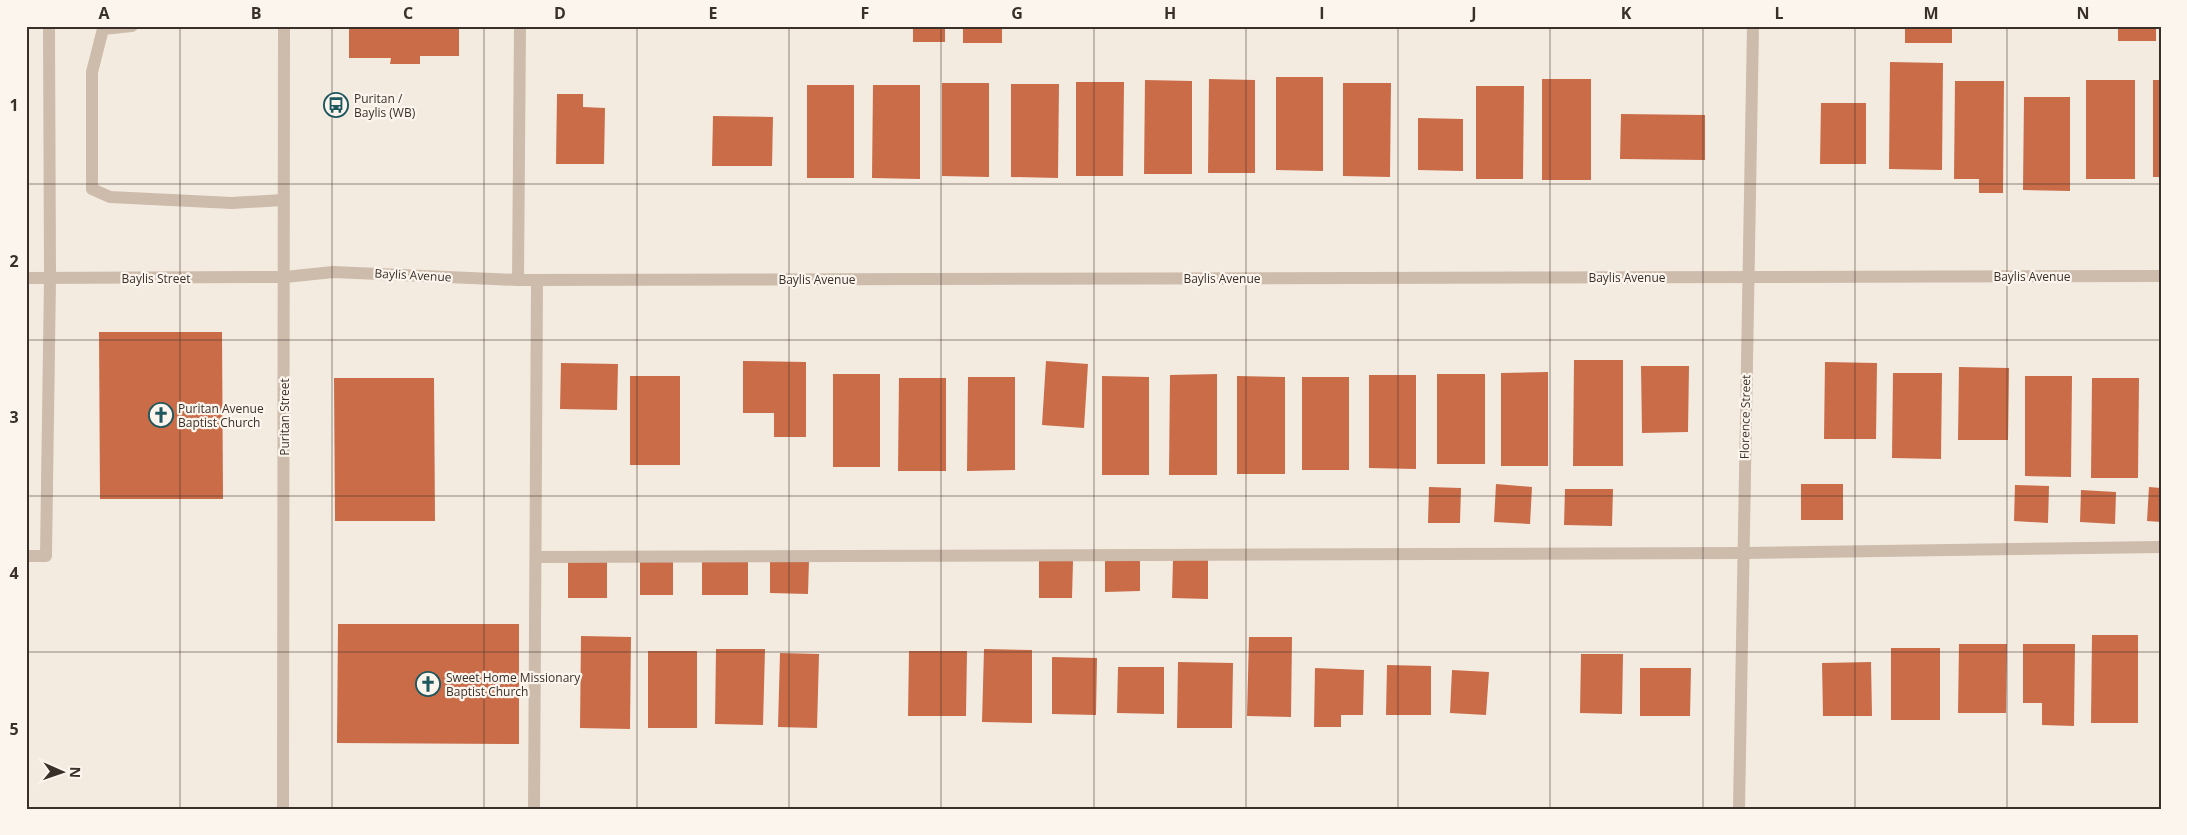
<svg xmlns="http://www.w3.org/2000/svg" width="2187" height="835" viewBox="0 0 2187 835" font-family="'Open Sans',sans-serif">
	<rect width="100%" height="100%" fill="#f4ebe0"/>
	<g fill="#ca6c48">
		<polygon points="349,26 459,26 459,56 420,56 420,64 390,64 391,58 349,58"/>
		<rect x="913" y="26" width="32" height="16"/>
		<rect x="963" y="26" width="39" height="17"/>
		<rect x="1905" y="26" width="47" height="17"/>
		<rect x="2118" y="26" width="38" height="15"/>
		<polygon points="1890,62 1943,63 1942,170 1889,169"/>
		<polygon points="1276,77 1323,77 1323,171 1276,170"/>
		<polygon points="1209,79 1255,80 1255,173 1208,173"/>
		<rect x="1542" y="79" width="49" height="101"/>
		<polygon points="1145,80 1192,81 1192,174 1144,174"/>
		<rect x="2086" y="80" width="49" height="99"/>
		<rect x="2153" y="80" width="8" height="97"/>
		<polygon points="1955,81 2004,81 2003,193 1979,193 1979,179 1954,179"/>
		<polygon points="1076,82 1124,82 1123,176 1076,176"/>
		<polygon points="942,83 989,83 989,177 942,176"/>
		<polygon points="1343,83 1391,83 1390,177 1343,176"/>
		<polygon points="1011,84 1059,84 1058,178 1011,177"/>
		<rect x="807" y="85" width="47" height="93"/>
		<polygon points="873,85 920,85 920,179 872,178"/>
		<polygon points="1476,86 1524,86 1523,179 1476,179"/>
		<polygon points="557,94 583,94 583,107 605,108 604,164 556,164"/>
		<polygon points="2024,97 2070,97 2070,191 2023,190"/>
		<polygon points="1821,103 1866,103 1866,164 1820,164"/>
		<polygon points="1621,114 1705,115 1705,160 1620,159"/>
		<polygon points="713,116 773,117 772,166 712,166"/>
		<polygon points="1418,118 1463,119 1463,171 1418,170"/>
		<polygon points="99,332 222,332 223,499 100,499"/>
		<polygon points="1574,360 1623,360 1623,466 1573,466"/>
		<polygon points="743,361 806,362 806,437 774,437 774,413 743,413"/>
		<polygon points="1046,361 1088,364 1084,428 1042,425"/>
		<polygon points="1825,362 1877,363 1876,439 1824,439"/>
		<polygon points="561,363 618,364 617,410 560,409"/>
		<polygon points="1641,366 1689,366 1688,432 1642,433"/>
		<polygon points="1959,367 2009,368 2008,440 1958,440"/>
		<polygon points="1548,372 1548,466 1501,466 1501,373"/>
		<polygon points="1893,373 1942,373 1941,459 1892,458"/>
		<rect x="833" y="374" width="47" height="93"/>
		<polygon points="1217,374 1217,475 1169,475 1170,375"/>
		<rect x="1437" y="374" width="48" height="90"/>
		<polygon points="1369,375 1416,375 1416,469 1369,468"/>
		<rect x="630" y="376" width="50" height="89"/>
		<polygon points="1102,376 1149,377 1149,475 1102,475"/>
		<polygon points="1237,376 1285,377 1285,474 1237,474"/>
		<polygon points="2025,376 2072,376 2071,477 2025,476"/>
		<polygon points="968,377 1015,377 1015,470 967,471"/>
		<rect x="1302" y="377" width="47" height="93"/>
		<polygon points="334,378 434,378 435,521 335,521"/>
		<polygon points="899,378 946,378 946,471 898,471"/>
		<polygon points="2092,378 2139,378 2138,478 2091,478"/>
		<polygon points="1496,484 1532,487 1530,524 1494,522"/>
		<rect x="1801" y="484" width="42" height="36"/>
		<polygon points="2015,485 2049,486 2048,523 2014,521"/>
		<polygon points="1429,487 1461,488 1460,523 1428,523"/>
		<polygon points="2149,487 2161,488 2161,522 2147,521"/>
		<polygon points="1565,489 1613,489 1612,526 1564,525"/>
		<polygon points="2081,490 2116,492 2115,524 2080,522"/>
		<rect x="702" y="558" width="46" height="37"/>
		<rect x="568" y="559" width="39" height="39"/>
		<polygon points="770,559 809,560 808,594 770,593"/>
		<polygon points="1039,560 1073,561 1072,598 1039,598"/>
		<polygon points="1105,560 1140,560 1140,591 1105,592"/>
		<polygon points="1173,560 1208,560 1208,599 1172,598"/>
		<rect x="640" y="562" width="33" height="33"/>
		<polygon points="338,624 519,624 519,744 337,743"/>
		<polygon points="2092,635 2138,635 2138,723 2091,723"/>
		<polygon points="581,636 631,637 630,729 580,728"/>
		<polygon points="1249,637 1292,637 1291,717 1247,716"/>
		<polygon points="1959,644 2007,644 2006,713 1958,713"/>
		<polygon points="2023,644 2075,644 2074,726 2042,725 2042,703 2023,703"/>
		<rect x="1891" y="648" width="49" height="72"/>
		<polygon points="716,649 765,649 763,725 715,724"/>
		<polygon points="984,649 1032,650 1032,723 982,722"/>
		<rect x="648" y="651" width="49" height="77"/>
		<polygon points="909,651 967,651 966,716 908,716"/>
		<polygon points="780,653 819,654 817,728 778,727"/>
		<polygon points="1581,654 1623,654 1622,714 1580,713"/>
		<polygon points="1052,657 1097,658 1096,715 1052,714"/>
		<polygon points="1178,662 1233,663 1232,728 1177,728"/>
		<polygon points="1871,662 1872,716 1823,716 1822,663"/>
		<polygon points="1387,665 1431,666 1431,715 1386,715"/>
		<polygon points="1118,667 1164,667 1164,714 1117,713"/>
		<polygon points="1315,668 1364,670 1363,715 1341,715 1341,727 1314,727"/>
		<polygon points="1640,668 1691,668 1690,716 1640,716"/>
		<polygon points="1452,670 1489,672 1486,715 1450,713"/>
	</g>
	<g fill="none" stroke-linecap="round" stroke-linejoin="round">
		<g stroke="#cdbbab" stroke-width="12">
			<polyline points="132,26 103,29 92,72 92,189 110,197 232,203 283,200"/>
			<polyline points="518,280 520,26"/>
			<polyline points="26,556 46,556 50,278 49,26"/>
			<polyline points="536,557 1743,553 2161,547"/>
			<polyline points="534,809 537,280"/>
		</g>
		<g stroke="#cdbbab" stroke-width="12">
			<polyline points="26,278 285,277 333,272 518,280 2161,276"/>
			<polyline points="1739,809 1753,26"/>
		</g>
		<polyline stroke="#cdbbab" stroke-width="12" points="283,809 284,26"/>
	</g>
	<path fill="none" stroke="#3a302a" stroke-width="1" stroke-opacity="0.55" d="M180,26v783M332,26v783M484,26v783M637,26v783M789,26v783M941,26v783M1094,26v783M1246,26v783M1398,26v783M1550,26v783M1703,26v783M1855,26v783M2007,26v783M26,184h2135M26,340h2135M26,496h2135M26,652h2135"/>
	<defs>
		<symbol id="bus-ring" viewBox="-11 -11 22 22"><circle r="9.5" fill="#fbf5ed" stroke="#1e585e" stroke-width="1.5"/><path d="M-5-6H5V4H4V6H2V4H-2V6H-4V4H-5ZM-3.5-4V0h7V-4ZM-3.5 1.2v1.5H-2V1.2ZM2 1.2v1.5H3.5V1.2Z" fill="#1e585e"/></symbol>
		<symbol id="church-ring" viewBox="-11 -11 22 22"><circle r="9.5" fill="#fbf5ed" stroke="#1e585e" stroke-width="1.5"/><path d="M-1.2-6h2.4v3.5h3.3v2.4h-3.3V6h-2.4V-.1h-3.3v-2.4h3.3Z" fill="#1e585e"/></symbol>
	</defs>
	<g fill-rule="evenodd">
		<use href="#bus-ring" x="322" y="91" width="28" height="28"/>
		<use href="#church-ring" x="147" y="401" width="28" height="28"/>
		<use href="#church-ring" x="414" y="670" width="28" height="28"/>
	</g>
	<g text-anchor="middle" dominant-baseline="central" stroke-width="4.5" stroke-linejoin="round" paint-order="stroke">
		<g font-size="12" fill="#3a302a" stroke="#fbf5ed" text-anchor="start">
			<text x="354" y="98">Puritan /<tspan x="354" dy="14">Baylis (WB)</tspan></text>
			<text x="178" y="408">Puritan Avenue<tspan x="178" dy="14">Baptist Church</tspan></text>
			<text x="446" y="677">Sweet Home Missionary<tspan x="446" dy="14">Baptist Church</tspan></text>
		</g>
		<g font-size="12" fill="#3a302a" stroke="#fbf5ed">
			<text transform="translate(413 275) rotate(3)">Baylis Avenue</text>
			<text x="2032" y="276">Baylis Avenue</text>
			<text x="1627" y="277">Baylis Avenue</text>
			<text x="156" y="278">Baylis Street</text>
			<text x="1222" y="278">Baylis Avenue</text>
			<text x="817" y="279">Baylis Avenue</text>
			<text transform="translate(284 417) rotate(-90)">Puritan Street</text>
			<text transform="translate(1745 417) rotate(-89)">Florence Street</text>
		</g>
	</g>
	<rect width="2187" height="835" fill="none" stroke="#fbf5ed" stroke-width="55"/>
	<g transform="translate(62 772) rotate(92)" stroke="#fbf5ed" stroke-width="4" paint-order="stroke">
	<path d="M0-4L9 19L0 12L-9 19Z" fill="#3a302a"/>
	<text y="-8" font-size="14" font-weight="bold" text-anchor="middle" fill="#3a302a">N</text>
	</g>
	<rect x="28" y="28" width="2132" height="780" fill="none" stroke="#3a302a" stroke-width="2"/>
	<g font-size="16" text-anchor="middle" font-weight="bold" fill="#3a302a">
		<text x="104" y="19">A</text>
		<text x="256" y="19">B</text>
		<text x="408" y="19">C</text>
		<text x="560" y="19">D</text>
		<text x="713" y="19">E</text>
		<text x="865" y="19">F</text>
		<text x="1017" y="19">G</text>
		<text x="1170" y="19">H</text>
		<text x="1322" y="19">I</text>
		<text x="1474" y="19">J</text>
		<text x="1626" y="19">K</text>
		<text x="1779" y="19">L</text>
		<text x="1931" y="19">M</text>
		<text x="2083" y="19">N</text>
		<text x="14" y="111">1</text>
		<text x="14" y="267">2</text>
		<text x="14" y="423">3</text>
		<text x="14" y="579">4</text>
		<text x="14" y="735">5</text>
	</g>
</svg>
